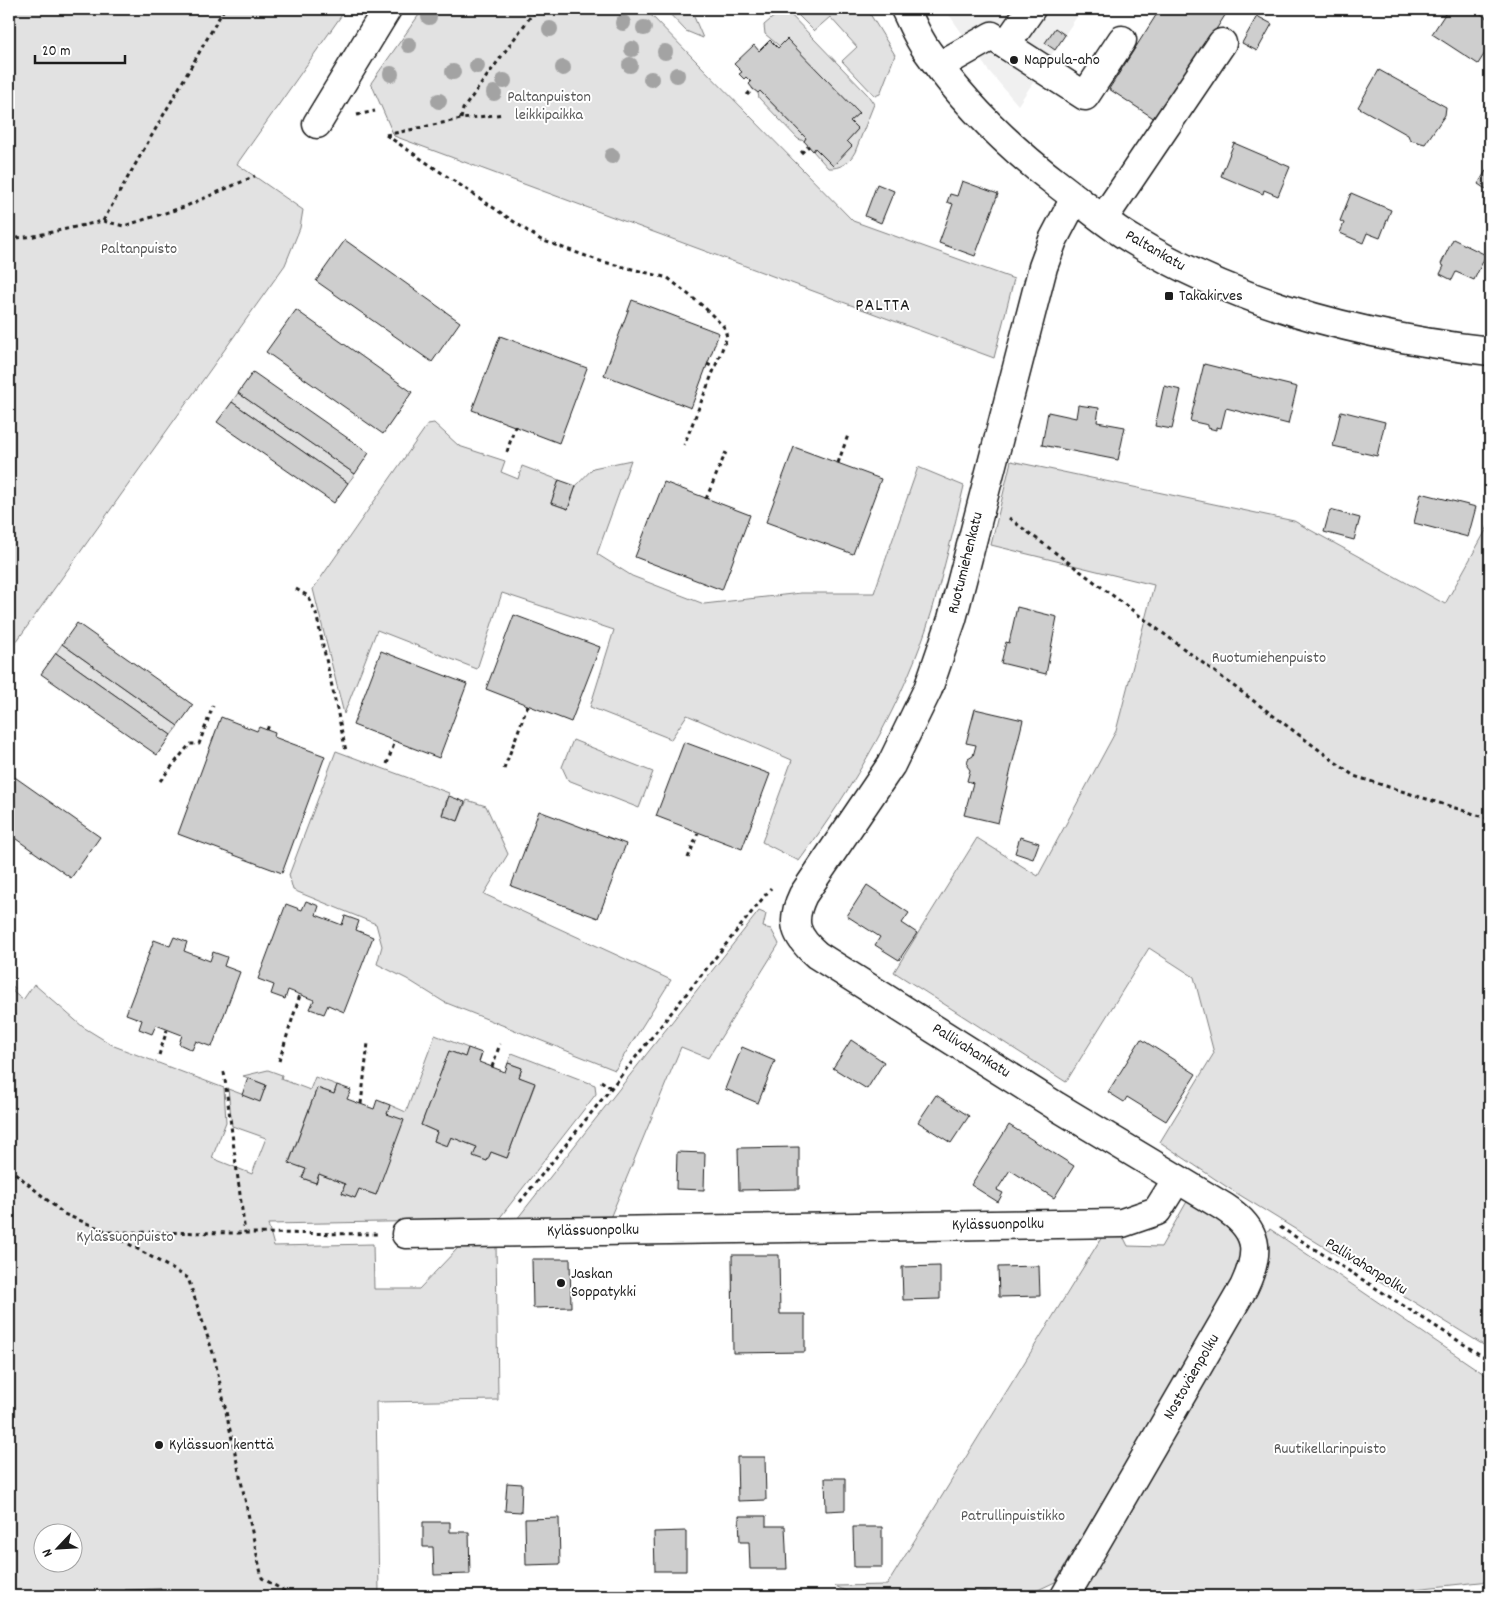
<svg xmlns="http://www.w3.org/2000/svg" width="1499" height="1605" viewBox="0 0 1499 1605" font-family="Dekko,sans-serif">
	<rect width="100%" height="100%" fill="#fff"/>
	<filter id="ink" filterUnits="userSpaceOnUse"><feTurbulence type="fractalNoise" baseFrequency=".02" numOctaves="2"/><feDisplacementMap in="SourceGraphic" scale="10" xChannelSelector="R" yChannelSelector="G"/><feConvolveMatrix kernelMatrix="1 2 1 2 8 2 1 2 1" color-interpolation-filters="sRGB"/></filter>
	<g filter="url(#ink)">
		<polygon fill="#f0f0f0" points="945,9 1082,9 1018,105 988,70"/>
		<g fill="#e2e2e2" stroke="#7f7f7f" fill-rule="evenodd">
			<polygon points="9,9 346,9 237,164 303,210 300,228 285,265 9,652"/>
			<polygon points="423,9 645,9 853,221 1014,279 994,358 394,136 371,83"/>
			<polygon points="665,9 672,9 675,15 688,9 692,12 703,38 686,31"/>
			<path d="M783,9l3,1 81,84 7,10 -19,48c-6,11 -15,17 -27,16l-15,-17 2,-3 18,17 19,-19 -5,-5 11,-12 -8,-8 9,-8 -94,-79 -1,-9z"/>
			<polygon points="792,9 867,9 895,55 880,94 875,96 842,61 857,47 830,17 814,31"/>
			<polygon points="760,91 806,138 804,141 798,139 759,98 758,93"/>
			<polygon points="238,393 355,474 348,483 232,402"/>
			<path d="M434,423l25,23 46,15 -4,11 17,7 4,-13 37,14 -8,23 17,6 8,-23 17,-18 38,-8 -34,94 35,22 72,28 97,-11h73l44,-126 46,19c-10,42 -20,84 -32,125 -28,91 -77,174 -133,250l-37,-19 30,-82 -105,-45 -16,24 -81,-32 24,-77 -112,-37 -25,76 -100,-39 -33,84 -31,-125 115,-165z"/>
			<polygon points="1011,461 1294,521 1445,604 1490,523 1490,1349 1230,1189 1160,1142 1214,1053 1194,977 1149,948 1066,1082 894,972 977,838 1038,876 1116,731 1154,585 991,545"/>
			<polygon points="62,644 178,726 171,735 56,653"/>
			<polygon points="573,740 653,772 639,808 568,780 562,767"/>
			<polygon points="336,751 449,793 442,814 458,821 467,800 486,806 508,854 484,894 671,980 615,1070 444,1002 407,979 377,964 382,946 376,924 293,890 289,875"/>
			<polygon points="759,911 766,914 763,927 771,929 779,944 708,1058 681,1047 610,1218 517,1219"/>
			<path d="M9,984l6,4 -2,4 10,8 11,-16 49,43 31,19 110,42 2,34 -14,36 40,16 14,-36 -34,-12 -4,-37 32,12 6,-16 -23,-9 25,-6 14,5 -1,4 29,11 5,-13 22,8 -3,9 -17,-6 -28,74 17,7 -4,9 14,5 3,-9 26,10 -3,9 13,5 4,-9 17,6 11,-81 3,-9 16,7 29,-77 33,13 -3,9 -16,-6 -28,74 16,7 -3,9 13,5 4,-9 26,10 -3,9 13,5 4,-9 16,6 28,-74 -16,-7 3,-9 -14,-5 4,-10 83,32 1,9 -98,126 -230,4 6,22 99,-2 1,45h45l39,-41 8,-3 30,-3 2,158 -122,2 3,193 -370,1zM42,1532h30v30h-30z"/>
			<path d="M1189,1198c23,16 57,31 51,65 -2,10 -9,20 -13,28l-172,291 -17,8 -19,4 -55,-4 -111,4 -18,-8 52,-1 218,-353h16l7,14 33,1z"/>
			<polygon points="1270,1229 1490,1378 1490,1581 1347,1596 1090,1596 1083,1587 1262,1260 1267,1231"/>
		</g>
		<g fill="#cecece" stroke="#1c1c1c">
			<polygon points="1160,9 1229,9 1158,121 1109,89"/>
			<polygon points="1436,9 1473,9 1490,20 1490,45 1478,64 1432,34 1445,14"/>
			<polygon points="1257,16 1272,24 1257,51 1242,43"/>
			<polygon points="1055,28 1065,35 1055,50 1045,43"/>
			<polygon points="787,39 859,113 850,121 858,129 847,141 852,146 833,166 815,148 813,151 804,141 806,138 760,91 758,93 753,89 749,84 751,82 746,77 744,79 739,74 742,72 734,64 754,45 759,51 770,40 778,48"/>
			<polygon points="1379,70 1446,107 1445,115 1425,144 1410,140 1408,135 1358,107"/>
			<polygon points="1234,143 1290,167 1278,196 1264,190 1263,194 1221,176"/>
			<polygon points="1490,164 1490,192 1478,184"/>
			<polygon points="962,181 998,194 975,256 939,243 953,204 947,202 950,194 957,196"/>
			<polygon points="877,184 894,191 881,223 865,216"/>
			<polygon points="1351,193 1391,210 1380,238 1367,233 1363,243 1340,233 1344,223 1340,221"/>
			<polygon points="1453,239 1486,255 1474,280 1456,272 1452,280 1440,274 1444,266 1441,264"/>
			<polygon points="345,240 460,322 432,362 316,281"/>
			<polygon points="632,300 719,333 691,408 604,375"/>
			<polygon points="296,310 412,392 383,434 266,352"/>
			<polygon points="500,336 587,368 559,443 472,410"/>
			<polygon points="1204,364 1297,387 1288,424 1226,408 1221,428 1216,427 1216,430 1208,428 1208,425 1190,421"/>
			<polygon points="253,372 369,453 355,474 238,393"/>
			<polygon points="1164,386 1181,390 1172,429 1155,426"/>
			<polygon points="232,402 348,483 334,503 217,422"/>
			<polygon points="1078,405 1099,408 1097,422 1125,427 1118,460 1042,445 1048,412 1076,418"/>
			<polygon points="1341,411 1385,422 1377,456 1333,446"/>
			<polygon points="794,447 881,479 853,554 766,522"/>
			<polygon points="559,480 576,486 568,509 551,503"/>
			<polygon points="664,482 750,515 722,590 635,557"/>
			<polygon points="1421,493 1476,507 1468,537 1414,523"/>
			<polygon points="1330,510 1360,518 1354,540 1324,532"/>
			<polygon points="1017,607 1057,617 1046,674 1001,663 1006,642 1009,643"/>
			<polygon points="514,615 600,647 571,722 486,689"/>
			<polygon points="77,623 193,705 178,726 62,644"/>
			<polygon points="381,651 467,684 439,758 353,725"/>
			<polygon points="56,653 171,735 157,755 41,674"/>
			<polygon points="975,709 1023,720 998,823 964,815 973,783 967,781 970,770 967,766 968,759 973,756 976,745 966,743"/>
			<polygon points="221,717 257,731 259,727 275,733 274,737 325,756 282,873 178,834"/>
			<polygon points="684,742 770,774 742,849 656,816"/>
			<polygon points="9,773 100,837 71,878 9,834"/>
			<polygon points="449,796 465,802 458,821 442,815"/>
			<polygon points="539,811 626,844 598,918 511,886"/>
			<polygon points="1020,837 1039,843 1033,859 1015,853"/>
			<polygon points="867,885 909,913 902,923 917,933 899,960 875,945 880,937 847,916"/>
			<polygon points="306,901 319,906 316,915 342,925 345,916 359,921 356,930 373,937 344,1012 328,1005 324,1014 310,1009 314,1000 288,990 285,999 271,994 274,985 258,979 286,904 302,910"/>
			<polygon points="174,937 187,942 184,951 210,961 213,952 227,957 224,966 240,972 212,1047 196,1041 192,1050 179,1044 182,1035 156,1025 152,1034 139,1029 142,1020 126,1014 154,940 170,946"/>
			<polygon points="1141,1039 1196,1074 1166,1121 1127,1097 1124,1102 1108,1092"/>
			<polygon points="851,1040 884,1062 867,1089 833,1068"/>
			<polygon points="742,1047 775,1061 758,1103 725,1089"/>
			<polygon points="468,1048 482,1053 479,1062 505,1072 508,1063 522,1068 519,1077 535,1083 507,1158 491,1152 487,1161 473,1156 477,1147 451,1137 447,1146 434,1141 437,1132 421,1125 449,1051 465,1057"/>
			<polygon points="248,1078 266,1085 260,1102 242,1095"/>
			<polygon points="337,1085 351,1090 347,1099 374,1109 377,1100 390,1105 387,1114 404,1120 376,1195 359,1189 355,1198 342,1193 345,1184 319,1174 316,1183 302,1178 306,1169 289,1163 317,1088 334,1094"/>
			<polygon points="936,1095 969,1116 951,1143 918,1122"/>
			<polygon points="1009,1125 1074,1166 1054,1198 1010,1170 997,1190 1003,1193 998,1202 971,1185"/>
			<polygon points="799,1147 799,1189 739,1190 738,1148"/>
			<polygon points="677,1152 705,1153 704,1190 676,1189"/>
			<polygon points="732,1255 779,1255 780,1314 805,1314 805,1352 733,1353"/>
			<polygon points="532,1259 570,1259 571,1307 533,1308"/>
			<polygon points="940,1266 940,1299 903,1300 902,1267"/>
			<polygon points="1039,1266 1040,1296 999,1297 998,1267"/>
			<polygon points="737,1457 765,1457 766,1500 738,1501"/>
			<polygon points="825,1478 845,1478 845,1510 826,1511"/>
			<polygon points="507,1483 522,1484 521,1512 505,1511"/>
			<polygon points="739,1516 766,1516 766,1526 785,1526 787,1569 750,1569 749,1542 740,1542"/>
			<polygon points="559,1518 560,1564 526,1565 525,1519"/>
			<polygon points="423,1522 450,1522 450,1532 469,1532 470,1574 434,1575 433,1547 423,1547"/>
			<polygon points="853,1527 882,1527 882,1567 854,1567"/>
			<polygon points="686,1531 686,1571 655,1571 654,1532"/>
			<polygon points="161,1589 161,1596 125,1596 125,1590"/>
		</g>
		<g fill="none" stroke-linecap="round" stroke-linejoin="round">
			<defs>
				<g id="minor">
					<path d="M905,9c7,14 13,30 23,43 36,51 82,96 132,134 24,18 47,39 73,54 108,66 232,97 357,111"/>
					<polyline points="1006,45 1031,9"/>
					<polyline points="939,66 992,36 1085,96 1122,40"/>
					<polyline points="317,124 387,9"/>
					<polyline points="1103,219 1222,43"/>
					<polyline points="406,1234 1122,1223 1157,1211 1177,1179"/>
					<path d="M1065,1596l179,-309c17,-36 15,-57 -20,-80l-168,-101 -239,-151c-22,-19 -27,-33 -14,-60l88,-130 37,-76 24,-70 91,-352 10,-27 22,-42"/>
				</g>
			</defs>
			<use href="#minor" stroke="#1c1c1c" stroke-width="31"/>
			<g stroke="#1c1c1c" stroke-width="3" stroke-dasharray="4 4" stroke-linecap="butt">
				<polyline points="747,95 753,89"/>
				<polyline points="357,115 375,111"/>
				<polyline points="461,119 463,109 536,9"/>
				<polyline points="386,135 541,240 600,261 668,278 704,307 724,327 727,337 684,445"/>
				<polyline points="386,135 461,119 504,114"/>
				<polyline points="801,153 809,146"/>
				<polyline points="103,221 224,9"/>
				<polyline points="9,239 34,236 103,221 124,226 184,207 255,176"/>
				<polyline points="707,364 714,367"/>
				<polyline points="507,452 515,426"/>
				<polyline points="838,463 848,435"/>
				<polyline points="706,499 726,452"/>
				<polyline points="1009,518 1354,776 1490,819"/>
				<polyline points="296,589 308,596 316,613 346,751"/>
				<polyline points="267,730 269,725"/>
				<polyline points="387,764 395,741"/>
				<polyline points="504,769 528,705"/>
				<polyline points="160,781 190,744 199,744 213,706"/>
				<polyline points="688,858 698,833"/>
				<polyline points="159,1055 167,1030"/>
				<polyline points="279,1061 300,995"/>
				<polyline points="492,1067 500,1044"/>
				<polyline points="224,1072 245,1233"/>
				<polyline points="601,1081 611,1088"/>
				<polyline points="361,1104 368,1043"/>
				<polyline points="9,1168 64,1214 108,1232 378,1234"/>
				<polyline points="520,1202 771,888"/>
				<polyline points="1280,1227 1490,1361"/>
				<polyline points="108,1232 188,1278 214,1356 262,1578 293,1596"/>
				<polyline points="1451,1596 1490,1593"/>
			</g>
			<use href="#minor" stroke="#fff" stroke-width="28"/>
		</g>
		<g fill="#a3a3a3">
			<circle cx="429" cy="17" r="8"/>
			<circle cx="623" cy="23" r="8"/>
			<circle cx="644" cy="28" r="8"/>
			<circle cx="550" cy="29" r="8"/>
			<circle cx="409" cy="45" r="8"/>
			<circle cx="632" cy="49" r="8"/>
			<circle cx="665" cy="52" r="8"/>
			<circle cx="630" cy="65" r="8"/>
			<circle cx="477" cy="66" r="8"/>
			<circle cx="563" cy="68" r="8"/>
			<circle cx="453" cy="72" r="8"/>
			<circle cx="391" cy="74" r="8"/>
			<circle cx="677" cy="75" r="8"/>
			<circle cx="651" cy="79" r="8"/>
			<circle cx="504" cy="81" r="8"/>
			<circle cx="494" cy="93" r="8"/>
			<circle cx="439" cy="101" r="8"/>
			<circle cx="612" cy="156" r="8"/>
		</g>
	</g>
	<g fill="#1c1c1c" stroke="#fff" stroke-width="2">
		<circle cx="1014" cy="60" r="5"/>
		<rect x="1164" y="291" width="10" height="10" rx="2.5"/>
		<circle cx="561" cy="1283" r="5"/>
		<circle cx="159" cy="1445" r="5"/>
	</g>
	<g text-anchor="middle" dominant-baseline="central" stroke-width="4" stroke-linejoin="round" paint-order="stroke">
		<g font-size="16" fill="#1c1c1c" stroke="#fff" text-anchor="start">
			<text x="1024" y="60">Nappula-aho</text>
			<text x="1179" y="296">Takakirves</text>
			<text x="571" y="1274">Jaskan<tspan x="571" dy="18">Soppatykki</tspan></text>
			<text x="169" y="1445">Kylässuon kenttä</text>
		</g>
		<g font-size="16" fill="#575757" stroke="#fff">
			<text x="549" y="97">Paltanpuiston<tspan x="549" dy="18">leikkipaikka</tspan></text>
			<text x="139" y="249">Paltanpuisto</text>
			<text x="1269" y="658">Ruotumiehenpuisto</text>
			<text x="125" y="1237">Kylässuonpuisto</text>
			<text x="1330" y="1449">Ruutikellarinpuisto</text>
			<text x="1013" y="1516">Patrullinpuistikko</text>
		</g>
		<g font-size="16" fill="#1c1c1c" stroke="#fff">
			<text transform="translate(1155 251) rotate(30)">Paltankatu</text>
			<text transform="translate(966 563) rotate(-76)">Ruotumiehenkatu</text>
			<text transform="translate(971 1051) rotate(32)">Pallivahankatu</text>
			<text transform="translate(998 1225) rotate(-1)">Kylässuonpolku</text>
			<text transform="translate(593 1231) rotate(-1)">Kylässuonpolku</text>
			<text transform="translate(1366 1267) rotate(32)">Pallivahanpolku</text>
			<text transform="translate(1192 1377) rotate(-60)">Nostoväenpolku</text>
		</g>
		<g font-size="18" letter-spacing="1" fill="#1c1c1c" stroke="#fff">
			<text x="883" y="306">PALTTA</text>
		</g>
	</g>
	<rect width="1499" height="1605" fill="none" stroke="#fff" stroke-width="30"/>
	<rect x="15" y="15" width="1469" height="1575" fill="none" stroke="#1c1c1c" stroke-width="2" filter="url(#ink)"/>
	<g transform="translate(58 1548) rotate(245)"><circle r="24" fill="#ffffff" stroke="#a4a4a4"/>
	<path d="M0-4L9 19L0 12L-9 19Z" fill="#1c1c1c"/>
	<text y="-8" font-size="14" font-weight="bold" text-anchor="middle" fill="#1c1c1c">N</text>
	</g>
	<path d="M35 55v8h90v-8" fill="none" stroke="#1c1c1c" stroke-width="2.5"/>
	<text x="42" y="55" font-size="15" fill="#1c1c1c" stroke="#ffffff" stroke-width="4" paint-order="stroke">20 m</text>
</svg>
